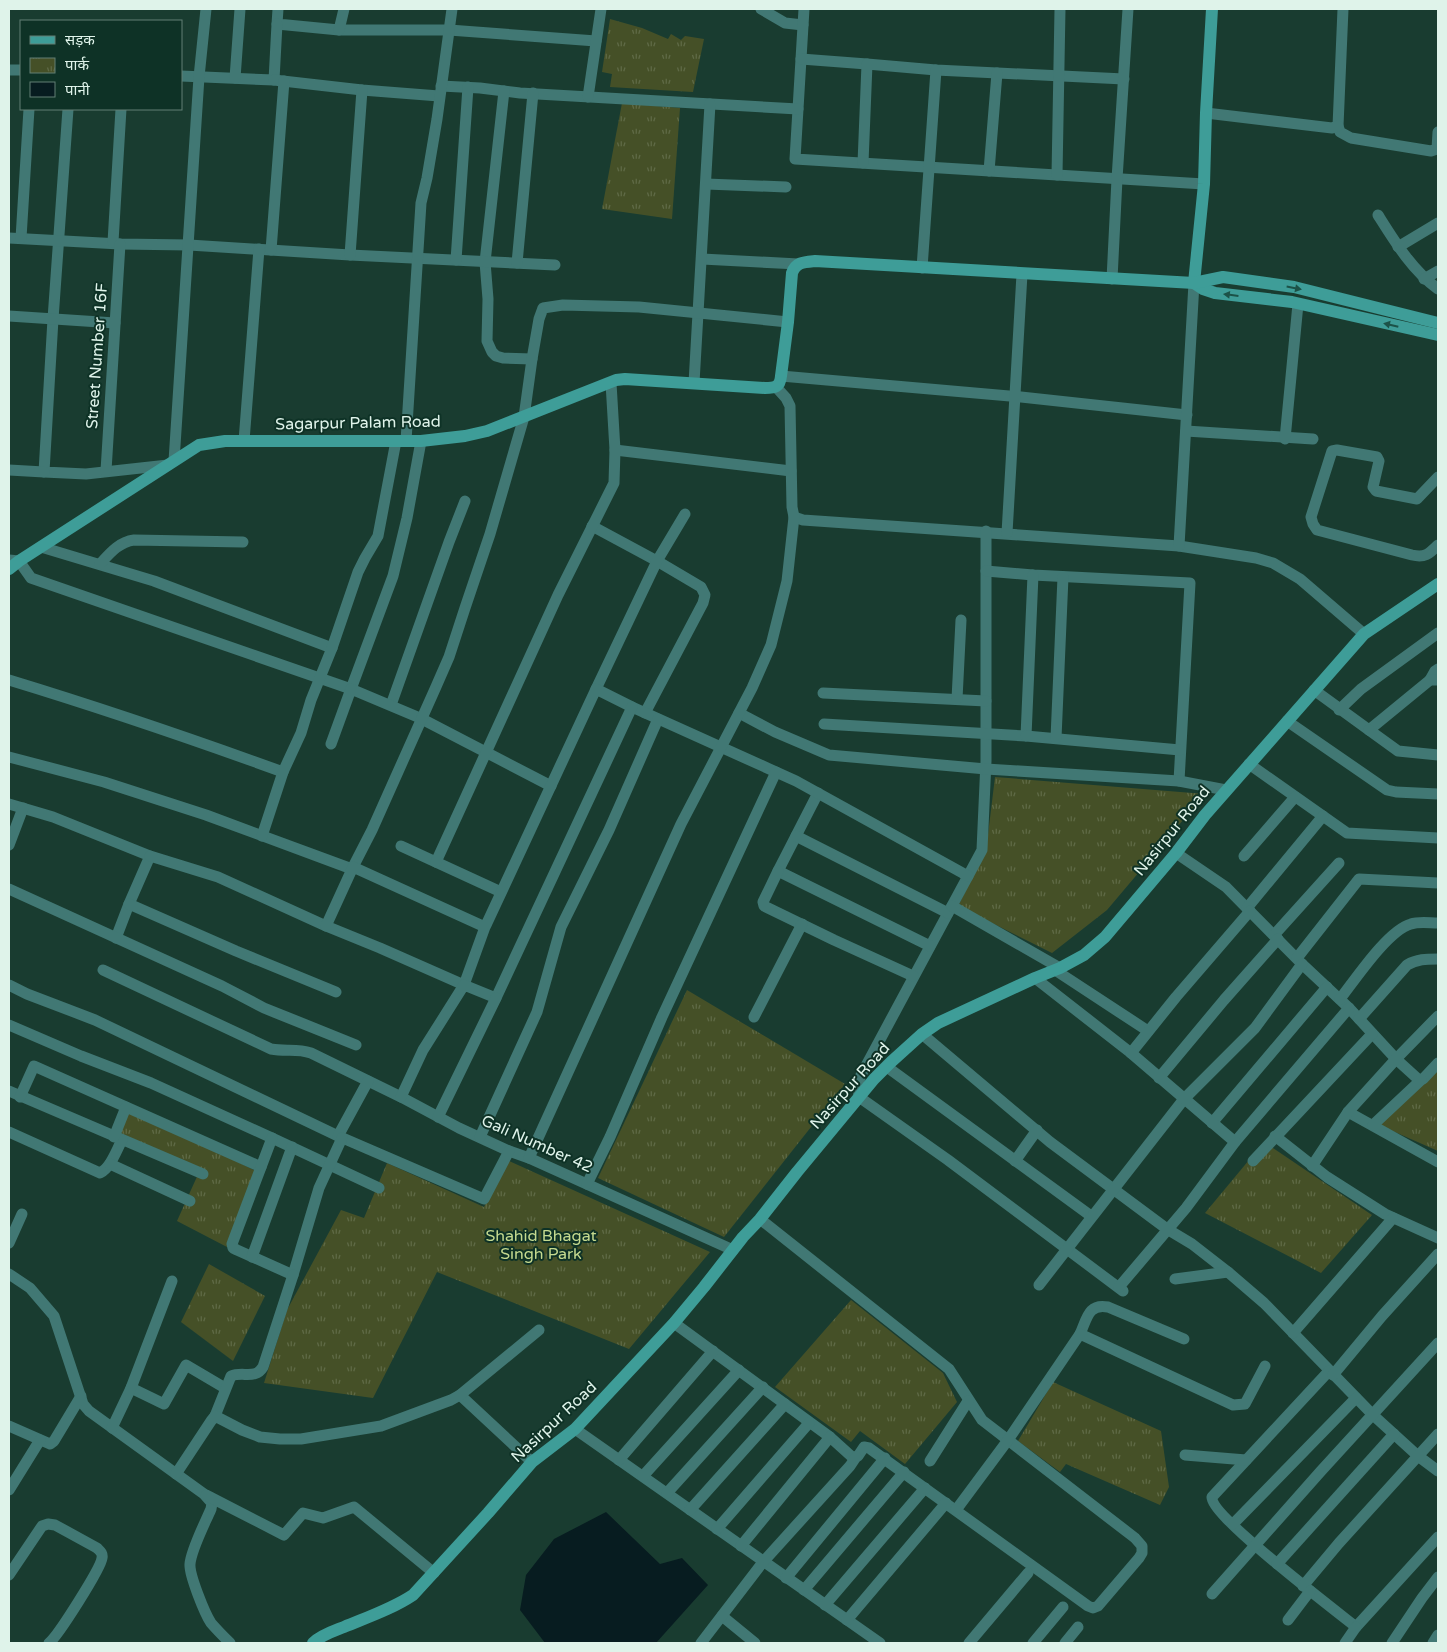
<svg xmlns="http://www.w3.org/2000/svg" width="1447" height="1652" viewBox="0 0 1447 1652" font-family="'Varela Round','Noto Sans Devanagari',sans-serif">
	<defs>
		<pattern id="park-tufts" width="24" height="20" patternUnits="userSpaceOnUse" patternTransform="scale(1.25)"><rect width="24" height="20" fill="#455027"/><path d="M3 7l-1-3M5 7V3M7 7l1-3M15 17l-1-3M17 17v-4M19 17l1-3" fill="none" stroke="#5f6a46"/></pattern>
	</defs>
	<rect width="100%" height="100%" fill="#193c30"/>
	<g fill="url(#park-tufts)">
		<polygon points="610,19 642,28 668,39 671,34 681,40 685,36 704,39 693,92 610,87 612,74 602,72"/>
		<polygon points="622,103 680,108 672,219 602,209"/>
		<polygon points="995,777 1205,794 1107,910 1052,953 958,906 986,851"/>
		<polygon points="687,990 845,1084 724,1237 598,1178"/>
		<polygon points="1437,1068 1438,1073 1438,1151 1379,1125"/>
		<polygon points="127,1108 258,1172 227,1247 177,1221 200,1170 117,1136"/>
		<polygon points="1264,1142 1372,1215 1321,1273 1205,1213"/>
		<polygon points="507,1160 710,1252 629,1349 437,1272 373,1398 264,1383 287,1310 341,1210 364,1218 387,1163 484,1207"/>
		<polygon points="209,1264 265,1296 233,1361 181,1322"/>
		<polygon points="851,1300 943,1373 957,1402 905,1464 860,1431 851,1442 775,1387"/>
		<polygon points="1053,1382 1161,1431 1169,1487 1160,1505 1066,1464 1060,1472 1018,1441"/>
	</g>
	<polygon fill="#071c20" points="606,1512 660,1564 682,1558 708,1585 656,1643 545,1643 520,1610 526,1575 554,1539"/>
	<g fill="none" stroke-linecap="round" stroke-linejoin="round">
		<g stroke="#417874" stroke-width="11">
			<polyline points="278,9 277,24 339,30 449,30 596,41"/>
			<polyline points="761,9 785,23 803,25"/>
			<polyline points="804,9 795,159 1204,184"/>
			<polyline points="1343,9 1338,126 1340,132 1351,138 1431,151 1437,149 1438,132"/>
			<polyline points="339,30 344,9"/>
			<polyline points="801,59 867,64"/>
			<polyline points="9,70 21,70"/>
			<polyline points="181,76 274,80 277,24"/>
			<polyline points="235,78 240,9"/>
			<polyline points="274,80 362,90 439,96"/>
			<polyline points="441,86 480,88 520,93 798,109"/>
			<polyline points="504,91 485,262 488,299 487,341 492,352 496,356 503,358 532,359"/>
			<polyline points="588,97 601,9"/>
			<polyline points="68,109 53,319 44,472 86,474 168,465"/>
			<polyline points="1206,113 1332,128 1338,126"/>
			<polyline points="863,163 867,64 936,70 1124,79"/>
			<polyline points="989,171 997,73"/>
			<polyline points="1057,175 1060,9"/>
			<polyline points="706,184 786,187"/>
			<path d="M1378,215c17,27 34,55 60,74"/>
			<polyline points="9,238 120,244 189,245 350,255 555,265"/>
			<polyline points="21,238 29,109"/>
			<polyline points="113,242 121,109"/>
			<polyline points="1398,247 1438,223"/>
			<polyline points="271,250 284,81"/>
			<polyline points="350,255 362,90"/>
			<polyline points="702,259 798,264"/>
			<polyline points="456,260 468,87"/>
			<polyline points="517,263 533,93"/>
			<polyline points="922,268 936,70"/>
			<polyline points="1112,279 1117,179 1128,9"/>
			<polyline points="1424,279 1438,271"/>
			<polyline points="9,316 115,323"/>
			<polyline points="781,376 1021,397 1187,415"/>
			<polyline points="694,383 710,104"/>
			<polyline points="1186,431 1313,439"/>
			<polyline points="1285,439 1298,304"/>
			<polyline points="244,441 259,249"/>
			<polyline points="406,441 421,203 427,178 437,119 452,9"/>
			<polyline points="615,450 791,471"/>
			<polyline points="174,461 199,77 206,9"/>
			<polyline points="9,470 44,472"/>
			<polyline points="106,471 120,244"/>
			<path d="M1438,477l-21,22 -41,-8 -3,-4 6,-26 -2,-4 -40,-7 -5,1 -21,66 2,7 4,6 95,25c13,3 17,-1 26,-10"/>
			<polyline points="794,517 803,520 1179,546 1256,558 1273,563 1300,579 1364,634"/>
			<polyline points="592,526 657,561 701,587 705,595 703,603 645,713"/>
			<polyline points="986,531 986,761 982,850 861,1075 858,1084 859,1097 948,1160 1123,1291"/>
			<polyline points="1007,533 1022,274"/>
			<polyline points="1179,546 1194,283"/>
			<polyline points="41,547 154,581 332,648"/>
			<polyline points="9,560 19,561 31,578 351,689 393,576 407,518 421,441"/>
			<path d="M100,564c10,-11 19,-22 34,-24l109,2"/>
			<polyline points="986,571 1033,575 1190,583 1179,781"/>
			<path d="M9,680c92,28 183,59 274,92"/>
			<polyline points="1430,680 1435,671 1438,669"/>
			<polyline points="596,689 657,561 685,514"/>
			<polyline points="1314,690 1369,730 1430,680 1438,680"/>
			<polyline points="823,693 986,701"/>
			<polyline points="957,699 961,620"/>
			<polyline points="391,705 449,542 465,501"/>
			<polyline points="1339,710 1361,689 1438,633"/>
			<polyline points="739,713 775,732 829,755 986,769 1179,781 1226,790"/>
			<polyline points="1287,721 1387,790 1396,792 1438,794"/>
			<polyline points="824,724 1026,736 1033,575"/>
			<polyline points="1369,730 1398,751 1438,755"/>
			<polyline points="1026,736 1180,750"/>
			<polyline points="1056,738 1063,577"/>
			<polyline points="331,744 351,689 420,718 551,786"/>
			<polyline points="9,757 104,782 206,815 352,869"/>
			<polyline points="1249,764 1347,833 1438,838"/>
			<polyline points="818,793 778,871 930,946"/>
			<polyline points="9,804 53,817 150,856 129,904 116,938"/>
			<polyline points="262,836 283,772 301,733 311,700 332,648 358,572 365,558 378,536 396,441"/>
			<polyline points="796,836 948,913"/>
			<polyline points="9,845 23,808"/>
			<polyline points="401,846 501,892"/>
			<polyline points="1176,853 1226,887 1302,964 1349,1008 1396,1059 1418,1079 1423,1079 1438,1063"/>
			<polyline points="150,856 218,877 326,926"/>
			<polyline points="1244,856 1295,797"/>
			<polyline points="436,862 558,595 614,483 615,450 611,383"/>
			<polyline points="353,867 372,830 435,689 449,657 465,608 490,534 524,417 532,359 539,319 543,308 563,305 639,307 788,322"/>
			<polyline points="778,871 763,902 764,906 834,940 913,976"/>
			<polyline points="9,889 222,986 264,1008 356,1045"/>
			<polyline points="129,904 236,951 336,992"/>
			<polyline points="952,906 1060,968"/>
			<polyline points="1247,908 1323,816"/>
			<polyline points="485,927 353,867 326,926 380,948 464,985 485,927 487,923 596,689 632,707 796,781 968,876"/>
			<polyline points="1274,935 1339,863"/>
			<polyline points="1297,958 1359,879 1438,883"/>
			<path d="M103,970l168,79c15,3 25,-1 40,4l90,44 58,31 50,23 20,7 204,92"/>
			<polyline points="1055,970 1148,1031"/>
			<polyline points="1035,978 1131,1053 1176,997 1250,911"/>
			<polyline points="9,985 27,994 95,1020 338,1136 484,1199 509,1151"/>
			<path d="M1340,999c15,-19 48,-69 71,-75 8,-3 19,-1 27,-1"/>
			<polyline points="754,1017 802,924"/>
			<path d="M1359,1019l48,-54c10,-6 19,-6 31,-6"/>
			<polyline points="9,1025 81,1056 151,1083 272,1138 379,1188"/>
			<polyline points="922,1034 1050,1142 1167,1229 1192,1244 1228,1272 1264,1303 1373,1415 1418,1456 1438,1471"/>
			<polyline points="887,1067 1091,1216"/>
			<polyline points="1159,1078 1224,1000 1278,939"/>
			<polyline points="9,1091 203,1174"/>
			<polyline points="20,1097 34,1066 261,1167"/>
			<polyline points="401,1097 423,1050 464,985 496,998 632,707"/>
			<polyline points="1348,1112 1438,1162"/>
			<polyline points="438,1117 496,998"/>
			<polyline points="1212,1123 1327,987"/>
			<polyline points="1373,1125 1421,1080"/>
			<path d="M9,1132l91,41c11,-6 16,-22 22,-33"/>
			<polyline points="338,1136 368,1081"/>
			<polyline points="1275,1136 1327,1177 1385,1214 1438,1238"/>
			<polyline points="114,1137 126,1107"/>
			<polyline points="480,1137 537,1012 561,927 609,830 658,719"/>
			<polyline points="272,1138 232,1244 233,1248 237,1250 293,1275 319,1188 342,1138"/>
			<polyline points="1235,1142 1349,1008"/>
			<polyline points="529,1158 681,824 752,688 771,645 787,581 794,517 792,507 790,406 786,398 776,387"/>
			<polyline points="1015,1161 1037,1130"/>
			<polyline points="1253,1161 1372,1034"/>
			<polyline points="110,1164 190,1201"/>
			<polyline points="1312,1166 1348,1112 1396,1059 1438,1016"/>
			<polyline points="587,1184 610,1137 662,1017 776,772"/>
			<polyline points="9,1243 22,1214"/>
			<polyline points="252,1257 292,1147"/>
			<path d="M9,1274l21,14 24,28 29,88 6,7 115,83 8,9 -1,6c-6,14 -20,41 -21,55 -1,11 15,50 21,59 6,7 13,14 19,20"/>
			<polyline points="1175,1279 1228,1272"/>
			<polyline points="1039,1285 1184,1099 1255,1028 1302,964"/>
			<polyline points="1119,1287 1186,1208 1235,1142 1131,1053"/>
			<polyline points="674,1323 830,1437 851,1456 854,1457 858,1456 864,1447 869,1448 1088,1606 1093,1608 1098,1606 1139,1558 1142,1553 1142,1546 1135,1538 982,1420 949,1369 760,1219"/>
			<polyline points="1293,1333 1393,1218"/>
			<path d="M1080,1334c7,-15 8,-31 28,-27l76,32"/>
			<path d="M1329,1371l-117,126c-2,18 124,114 144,130l82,-90"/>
			<polyline points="1333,1375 1382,1316 1438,1254"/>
			<polyline points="131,1388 164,1404 186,1365 225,1388"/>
			<polyline points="460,1395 532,1462"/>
			<path d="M215,1416l16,-40c12,-5 24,4 32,-9l30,-92"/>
			<polyline points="9,1426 50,1444 54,1441 81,1396"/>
			<polyline points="112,1428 131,1388 172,1281"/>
			<polyline points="575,1429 880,1643"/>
			<polyline points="1185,1455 1246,1460"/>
			<polyline points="619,1460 713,1351"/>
			<polyline points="930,1461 968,1401"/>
			<polyline points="176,1474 211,1421 215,1416 242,1430 260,1437 280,1439 301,1439 381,1426 451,1400 460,1395 539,1330"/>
			<polyline points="643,1476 739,1370"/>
			<polyline points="9,1490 40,1440"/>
			<polyline points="667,1493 763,1387"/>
			<polyline points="206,1495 284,1535 303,1513 323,1518 354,1507 434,1573"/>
			<polyline points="690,1510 785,1404"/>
			<polyline points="956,1510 1008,1440 1080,1334 1233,1405 1245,1404 1265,1366"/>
			<polyline points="1233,1524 1356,1398"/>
			<polyline points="717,1529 809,1423"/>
			<polyline points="741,1546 830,1437"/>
			<polyline points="1277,1564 1394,1434"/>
			<path d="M9,1575l33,-49 6,-2 7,1 42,23c3,3 6,5 5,10 -1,10 -44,78 -53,85"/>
			<polyline points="786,1578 885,1458"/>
			<polyline points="1303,1586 1339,1543 1438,1434"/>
			<polyline points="804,1590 904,1472"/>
			<polyline points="1212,1594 1321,1471 1438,1343"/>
			<polyline points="825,1605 925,1488"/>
			<polyline points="722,1616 755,1643"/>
			<polyline points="847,1620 946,1503"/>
			<polyline points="1288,1620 1310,1591"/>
			<polyline points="701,1643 763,1562 850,1466 856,1457"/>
			<polyline points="969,1643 1028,1573"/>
			<polyline points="1033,1643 1063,1607"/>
			<polyline points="1065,1643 1078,1627"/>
			<polyline points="1345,1643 1356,1627"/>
			<polyline points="1392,1643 1422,1598 1438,1577"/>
			<polyline points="1433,1643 1438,1635"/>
		</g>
		<g stroke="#3e9d98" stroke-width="12">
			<polyline points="1194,283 1204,184 1206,113 1212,9"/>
			<polyline points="1194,283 1203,289 1215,293 1292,302 1438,335"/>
			<path d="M9,569l10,-8 180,-116 26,-4h196l44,-5 22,-5 129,-51 9,-1 140,9c10,0 15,-1 16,-12l7,-54 4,-49c4,-11 12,-11 23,-12l379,22 29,-6 71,10 144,36"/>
			<path d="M313,1643c8,-8 21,-12 31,-16 24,-10 48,-18 69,-32l75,-82 44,-51 43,-33 99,-106 30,-36 39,-50 17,-18 37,-47 77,-93 17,-17 31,-28 16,-11 97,-45 25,-10 24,-13 21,-18 71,-84 29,-38 159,-181 74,-50"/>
		</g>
	</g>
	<defs><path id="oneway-solid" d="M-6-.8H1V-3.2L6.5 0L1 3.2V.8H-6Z" transform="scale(1.25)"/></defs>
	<g fill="#1c5248">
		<use href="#oneway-solid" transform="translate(1294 288) rotate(11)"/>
		<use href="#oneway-solid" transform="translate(1231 295) rotate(-173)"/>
		<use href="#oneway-solid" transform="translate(1391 325) rotate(-167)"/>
	</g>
	<g text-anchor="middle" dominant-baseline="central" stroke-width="4" stroke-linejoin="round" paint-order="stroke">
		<g font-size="16" fill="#dff3ea" stroke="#0e3226">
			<text transform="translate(97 356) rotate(-86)">Street Number 16F</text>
			<text transform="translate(358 423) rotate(-1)">Sagarpur Palam Road</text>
			<text transform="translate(1172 831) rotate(-51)">Nasirpur Road</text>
			<text transform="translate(850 1086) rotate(-48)">Nasirpur Road</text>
			<text transform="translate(537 1144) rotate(24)">Gali Number 42</text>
			<text transform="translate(554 1422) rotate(-43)">Nasirpur Road</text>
		</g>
		<g font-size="16" fill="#c5da8f" stroke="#0e3226">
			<text x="541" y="1236">Shahid Bhagat<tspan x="541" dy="18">Singh Park</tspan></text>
		</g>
	</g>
	<rect width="1447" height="1652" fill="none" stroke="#dff3ea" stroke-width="20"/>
	<rect x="20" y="20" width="162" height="90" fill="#0e3226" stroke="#627f74"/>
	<rect x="30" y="36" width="25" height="8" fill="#3e9d98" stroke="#627f74"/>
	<text x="65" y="45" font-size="15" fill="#dff3ea">सड़क</text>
	<rect x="30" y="58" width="25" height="15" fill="url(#park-tufts)" stroke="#627f74"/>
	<text x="65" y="70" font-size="15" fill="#dff3ea">पार्क</text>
	<rect x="30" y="82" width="25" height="15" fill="#071c20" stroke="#627f74"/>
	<text x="65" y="95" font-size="15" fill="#dff3ea">पानी</text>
</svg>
